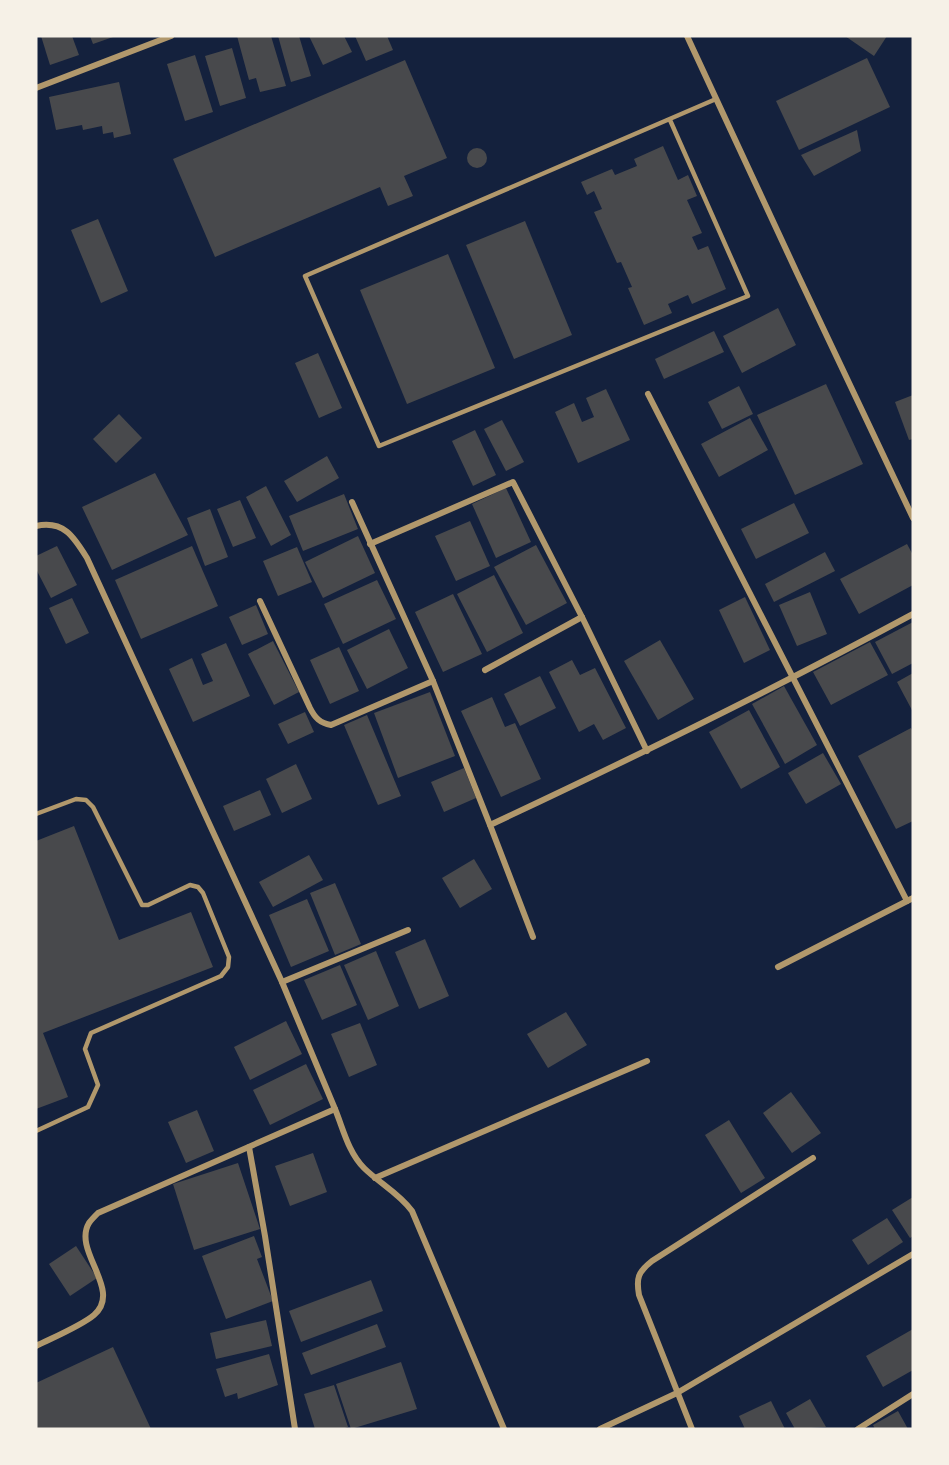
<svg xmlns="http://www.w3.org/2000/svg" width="949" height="1465" viewBox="0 0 949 1465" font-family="'Crimson Pro',serif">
	<rect width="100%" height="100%" fill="#14213d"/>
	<g fill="#48494c">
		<polygon points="41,36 72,36 79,55 50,65"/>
		<polygon points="90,36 116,36 93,44"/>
		<polygon points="237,36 271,36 286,86 260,92 256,78 249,80"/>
		<polygon points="278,36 299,36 311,76 291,82"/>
		<polygon points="309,36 344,36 352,52 323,65"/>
		<polygon points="355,36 387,36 393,50 366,61"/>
		<polygon points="845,36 887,36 874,56"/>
		<polygon points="232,48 246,98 220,106 205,56"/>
		<polygon points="195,55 213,112 185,121 167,64"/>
		<polygon points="867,58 890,107 799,150 776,101"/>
		<polygon points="405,60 447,158 404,176 413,196 388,206 380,187 215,257 173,159"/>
		<polygon points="119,82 131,134 114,138 113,132 103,134 102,126 83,130 82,125 56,130 49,97"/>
		<polygon points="857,130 861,151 814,176 801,155"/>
		<polygon points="663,146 678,180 688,175 697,196 687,200 702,233 692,237 698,250 708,246 726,289 692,304 688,295 668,304 672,313 644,325 628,288 632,287 621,262 617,263 594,212 602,209 594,191 587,195 581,182 612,169 615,175 637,166 634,159"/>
		<circle cx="477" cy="158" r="10"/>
		<polygon points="98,219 128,291 101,303 71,230"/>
		<polygon points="525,221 572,335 514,359 466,245"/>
		<polygon points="448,254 495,368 407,404 360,290"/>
		<polygon points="778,308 796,345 742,373 723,336"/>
		<polygon points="714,331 724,352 664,379 655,359"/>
		<polygon points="318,353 342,408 319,418 295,363"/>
		<polygon points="826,384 863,464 795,495 757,415"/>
		<polygon points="739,386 753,414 722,429 708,402"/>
		<polygon points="606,389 630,440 578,463 555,412 574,403 582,422 594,417 586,398"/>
		<polygon points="913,395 913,439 909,440 895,402"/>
		<polygon points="119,414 142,438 116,463 93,439"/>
		<polygon points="750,418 768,450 719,477 701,444"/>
		<polygon points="502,420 524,462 506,471 484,429"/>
		<polygon points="475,430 496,475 473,486 452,441"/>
		<polygon points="327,456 339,478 297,502 284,481"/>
		<polygon points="155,473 188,535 112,570 82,507"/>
		<polygon points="266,486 291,535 271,546 246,497"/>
		<polygon points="506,488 531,542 496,558 472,504"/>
		<polygon points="344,494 358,529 303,551 289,516"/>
		<polygon points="240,500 256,538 233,547 217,509"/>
		<polygon points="794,503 809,533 756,559 741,529"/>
		<polygon points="210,509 228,557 205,566 187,518"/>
		<polygon points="470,521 490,566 456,581 435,536"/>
		<polygon points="358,536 375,573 323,598 305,562"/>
		<polygon points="907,544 913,555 913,585 859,614 840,579"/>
		<polygon points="536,545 567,603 526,625 494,567"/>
		<polygon points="57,546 77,585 51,598 36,569 36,556"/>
		<polygon points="192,546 218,606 141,639 115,580"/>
		<polygon points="297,547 312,582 278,596 263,561"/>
		<polygon points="825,552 835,571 774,602 765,584"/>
		<polygon points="494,575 523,633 487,652 457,594"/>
		<polygon points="377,580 396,619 343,644 324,604"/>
		<polygon points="810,592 827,634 797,646 779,605"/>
		<polygon points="453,594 482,654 443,672 415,612"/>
		<polygon points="745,597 770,650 744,663 719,610"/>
		<polygon points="72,598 89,633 66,644 49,608"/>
		<polygon points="256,605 268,634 242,645 229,617"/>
		<polygon points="913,622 913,663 892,674 875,642"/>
		<polygon points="389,629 408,668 367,689 347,650"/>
		<polygon points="660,640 694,699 658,720 624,661"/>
		<polygon points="273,641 299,692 274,705 248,654"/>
		<polygon points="870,642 888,675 831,705 813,672"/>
		<polygon points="226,643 250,696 193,722 169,669 192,658 203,685 213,681 201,654"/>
		<polygon points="339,647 359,691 330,704 310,660"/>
		<polygon points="572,660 580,675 595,668 626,728 603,740 594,724 579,732 549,672"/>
		<polygon points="913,673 913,712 897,682"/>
		<polygon points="540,676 556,708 520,726 504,694"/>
		<polygon points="784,686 817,745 785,764 752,704"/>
		<polygon points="430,692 455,756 398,778 374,713"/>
		<polygon points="492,697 505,727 515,723 541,779 501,797 461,711"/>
		<polygon points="749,710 780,767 741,789 709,732"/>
		<polygon points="305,712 314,732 288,744 278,724"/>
		<polygon points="367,715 401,796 378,805 344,725"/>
		<polygon points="911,728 913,732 913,821 896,829 858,756"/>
		<polygon points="823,753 841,784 806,804 788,773"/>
		<polygon points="296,764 312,799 282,813 266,779"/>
		<polygon points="464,768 476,798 444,812 431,782"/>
		<polygon points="260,790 271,815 234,831 223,806"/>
		<polygon points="74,826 119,940 191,912 213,967 43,1033 68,1097 36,1109 36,841"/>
		<polygon points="309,855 323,880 273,907 259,882"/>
		<polygon points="474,859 492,889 460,908 442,878"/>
		<polygon points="335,883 361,944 335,955 310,893"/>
		<polygon points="307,899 329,951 291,967 269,915"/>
		<polygon points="425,939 449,996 419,1009 395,952"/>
		<polygon points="376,951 399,1006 368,1020 344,965"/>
		<polygon points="340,965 357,1005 322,1020 304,980"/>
		<polygon points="566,1012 587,1045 548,1068 527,1034"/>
		<polygon points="286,1021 302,1054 250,1080 234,1047"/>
		<polygon points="360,1023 377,1065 349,1077 331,1034"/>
		<polygon points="306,1064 323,1099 270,1125 253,1090"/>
		<polygon points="791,1092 821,1133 792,1153 763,1113"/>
		<polygon points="197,1110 214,1151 186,1163 168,1122"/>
		<polygon points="729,1120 765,1178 741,1193 705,1135"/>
		<polygon points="313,1153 327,1192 290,1206 275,1166"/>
		<polygon points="238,1163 260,1229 194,1250 173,1184"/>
		<polygon points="913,1197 913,1236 910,1238 892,1210"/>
		<polygon points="887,1218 903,1242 868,1265 852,1240"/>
		<polygon points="254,1236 262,1257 257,1259 273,1301 226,1319 202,1256"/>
		<polygon points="76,1246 97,1278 70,1296 49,1264"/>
		<polygon points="371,1280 383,1311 301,1342 289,1311"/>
		<polygon points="266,1320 272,1346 216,1359 210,1333"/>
		<polygon points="377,1324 386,1347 311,1375 302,1353"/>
		<polygon points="913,1329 913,1370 883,1387 866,1356"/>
		<polygon points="113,1347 151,1429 36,1429 36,1383"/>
		<polygon points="269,1354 278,1385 238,1399 237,1393 225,1397 216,1369"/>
		<polygon points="401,1362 417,1409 351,1429 336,1384"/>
		<polygon points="334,1385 348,1427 342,1429 315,1429 304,1394"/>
		<polygon points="810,1399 826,1427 795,1429 786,1413"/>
		<polygon points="771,1401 785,1429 745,1429 739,1416"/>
		<polygon points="898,1411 908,1429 875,1429 873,1425"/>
	</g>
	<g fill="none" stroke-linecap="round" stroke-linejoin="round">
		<g stroke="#b1986c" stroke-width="4.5">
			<polyline points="670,120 748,296 379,446 305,276 716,99"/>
			<polyline points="36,814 76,799 86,800 93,807 142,905 148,905 190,885 198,887 203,893 229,957 228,967 221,976 91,1033 85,1049 98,1085 88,1107 36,1131"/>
		</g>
		<g stroke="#b1986c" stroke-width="6">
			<polyline points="687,36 797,273 913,518"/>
			<polyline points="36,88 171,36"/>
			<polyline points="648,394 907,901"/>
			<polyline points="352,502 433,681"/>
			<path d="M36,526c28,-6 38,11 51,32l195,424 53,127 -237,104c-3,3 -7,7 -9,10 -17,28 34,67 5,92 -13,11 -42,23 -58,31"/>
			<polyline points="370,544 513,482 582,617 647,751"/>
			<path d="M260,601l50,107c5,10 10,15 21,17l102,-44 57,144"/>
			<polyline points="485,670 582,617"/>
			<path d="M533,937l-43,-112c143,-67 284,-136 423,-211"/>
			<polyline points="778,967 913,898"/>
			<polyline points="282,982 408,930"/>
			<path d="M335,1109c8,19 13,43 29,59 15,15 35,25 48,43l92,218"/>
			<polyline points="249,1147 265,1236 295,1429"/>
			<polyline points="375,1178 647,1061"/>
			<polyline points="600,1429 677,1393 913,1254"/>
			<path d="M692,1429l-53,-134c-3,-17 -1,-23 13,-34l161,-103"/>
			<polyline points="858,1429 913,1394"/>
		</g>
	</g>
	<rect width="949" height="1465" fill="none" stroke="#f6f1e7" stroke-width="75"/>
</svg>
